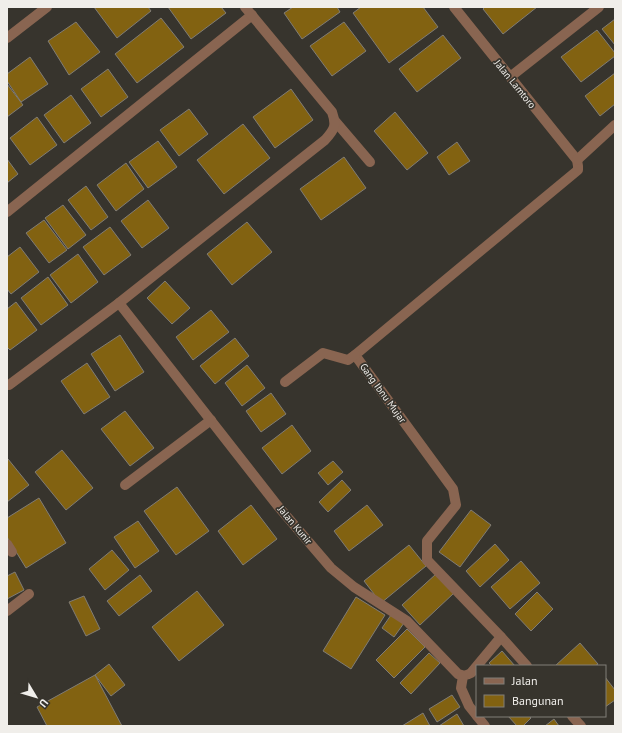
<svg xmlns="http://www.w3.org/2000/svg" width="622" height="733" viewBox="0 0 622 733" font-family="'PT Sans',sans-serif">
	<rect width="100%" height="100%" fill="#37342d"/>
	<g fill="#826211" stroke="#807c75">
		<polygon points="94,7 148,7 151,11 117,38"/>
		<polygon points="168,7 221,7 226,13 191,39"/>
		<polygon points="293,7 337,7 340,12 302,39 284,13"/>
		<polygon points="361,7 423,7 438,27 389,63 353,13"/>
		<polygon points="485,7 537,7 503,34 483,9"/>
		<polygon points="161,18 184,47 137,83 115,54"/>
		<polygon points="615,19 615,45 602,29"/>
		<polygon points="76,22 100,52 69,75 48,41"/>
		<polygon points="344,22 366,51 332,76 310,46"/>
		<polygon points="597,30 615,53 615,56 581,82 561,57"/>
		<polygon points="443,35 461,58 417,92 399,69"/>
		<polygon points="30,57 48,84 21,102 7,81 7,74"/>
		<polygon points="108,69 128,97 101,117 81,89"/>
		<polygon points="615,73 615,104 600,116 585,96"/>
		<polygon points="7,84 23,105 7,117"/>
		<polygon points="291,89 313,120 275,148 253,117"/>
		<polygon points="71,95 91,123 64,143 44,115"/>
		<polygon points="189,109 208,134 179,156 160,130"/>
		<polygon points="395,112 428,153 407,170 374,131"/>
		<polygon points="37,117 57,145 30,165 10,138"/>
		<polygon points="243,124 270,158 224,194 197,160"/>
		<polygon points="158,141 177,167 148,188 129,162"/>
		<polygon points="457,142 470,161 449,175 437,157"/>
		<polygon points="344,157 366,188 321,220 300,189"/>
		<polygon points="7,159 18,174 7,183"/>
		<polygon points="126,163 144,189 116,211 97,185"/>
		<polygon points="86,186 108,217 91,230 68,200"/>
		<polygon points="148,200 169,228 142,248 121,221"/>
		<polygon points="63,205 86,235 68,249 45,218"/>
		<polygon points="44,220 67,250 49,263 26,233"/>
		<polygon points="247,222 272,252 232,285 207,254"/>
		<polygon points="110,227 131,255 104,275 83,247"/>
		<polygon points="20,247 39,272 11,294 7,289 7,257"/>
		<polygon points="78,254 98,282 71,303 50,275"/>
		<polygon points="48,277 68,305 41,325 21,298"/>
		<polygon points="165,281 190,308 172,324 147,298"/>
		<polygon points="16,302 37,330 10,350 7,347 7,309"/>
		<polygon points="211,310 229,332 193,360 176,337"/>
		<polygon points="120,335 144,372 115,391 91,354"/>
		<polygon points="235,338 249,356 215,384 200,366"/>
		<polygon points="87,363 110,397 84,414 61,381"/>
		<polygon points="247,365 265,388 242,406 225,383"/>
		<polygon points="271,393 286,414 261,432 246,411"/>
		<polygon points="125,411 154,448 130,466 101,429"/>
		<polygon points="292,425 311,451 282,474 262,448"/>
		<polygon points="62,450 93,488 66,510 35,472"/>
		<polygon points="8,459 29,485 7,502 7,461"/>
		<polygon points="333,461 343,472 328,485 318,473"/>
		<polygon points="342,480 351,490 328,512 319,502"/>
		<polygon points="177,487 209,531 176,555 144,511"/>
		<polygon points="39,498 66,543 26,568 7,537 7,518"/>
		<polygon points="251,505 277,539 243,565 218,531"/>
		<polygon points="367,505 383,525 349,551 334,531"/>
		<polygon points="471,510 491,525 460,567 439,552"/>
		<polygon points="138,521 159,551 135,568 114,537"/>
		<polygon points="495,544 509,560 480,587 466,571"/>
		<polygon points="409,545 426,566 381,603 364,581"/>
		<polygon points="112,550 129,570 105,590 89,569"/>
		<polygon points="521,561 540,583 510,609 491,587"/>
		<polygon points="15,572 24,590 7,599 7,576"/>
		<polygon points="436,574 454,593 420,625 402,605"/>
		<polygon points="140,575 152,591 119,616 107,601"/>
		<polygon points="197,591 224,625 179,661 152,627"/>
		<polygon points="537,592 553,609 531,631 515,614"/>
		<polygon points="84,596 100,629 86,636 69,602"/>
		<polygon points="356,597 385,615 351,669 323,651"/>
		<polygon points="391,615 404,623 394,637 382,628"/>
		<polygon points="407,629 425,647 394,678 376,660"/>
		<polygon points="580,643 598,664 595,666 555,666"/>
		<polygon points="502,651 515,666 492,666 489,663"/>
		<polygon points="429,653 440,663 411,694 400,683"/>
		<polygon points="109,664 125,685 111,696 95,675"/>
		<polygon points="95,675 122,726 47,726 37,707"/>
		<polygon points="605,677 615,690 615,700 605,707"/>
		<polygon points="452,695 460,707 437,722 429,709"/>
		<polygon points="423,713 430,726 402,726"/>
		<polygon points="457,714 464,726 439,726"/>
		<polygon points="508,716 529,716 531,718 523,726 517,726"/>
		<polygon points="554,719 559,726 545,726"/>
	</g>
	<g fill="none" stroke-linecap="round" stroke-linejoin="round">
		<g stroke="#896551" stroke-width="10">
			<polyline points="454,7 577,160 578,166 578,170 355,355 453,489 456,505 427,541 427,560 501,637 527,666"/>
			<polyline points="7,38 47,7"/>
			<polyline points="510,77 599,7"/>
			<polyline points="335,121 370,162"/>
			<polyline points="577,160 615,125"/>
			<polyline points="7,212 252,15"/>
			<path d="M119,303l158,202 54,63 23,19 53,34 51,53c5,2 8,2 13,-1l30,-36"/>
			<polyline points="285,382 323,353 348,360 355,355"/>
			<path d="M9,385l110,-82 206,-163c9,-10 12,-14 7,-28l-87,-105"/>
			<polyline points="125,485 211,420"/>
			<polyline points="7,544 12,552"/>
			<polyline points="7,611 29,594"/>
			<polyline points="463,676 461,688 469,706 477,716"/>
			<polyline points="477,716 485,726"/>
			<polyline points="572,716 581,726"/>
		</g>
	</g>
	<g text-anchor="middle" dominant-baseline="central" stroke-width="3.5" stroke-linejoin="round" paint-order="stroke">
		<g font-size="10" fill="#f0eeea" stroke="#37342d">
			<text transform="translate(515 84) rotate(51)">Jalan Lamtoro</text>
			<text transform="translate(383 393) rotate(54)">Gang Ibnu Mujar</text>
			<text transform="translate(295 525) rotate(50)">Jalan Kunir</text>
		</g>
	</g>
	<rect width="622" height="733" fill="none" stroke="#f0eeea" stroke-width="16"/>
	<rect x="476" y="665" width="130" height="52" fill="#37342d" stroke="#817e79"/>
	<rect x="484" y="678" width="20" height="6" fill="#896551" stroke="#817e79"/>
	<text x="512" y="685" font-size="12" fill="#f0eeea">Jalan</text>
	<rect x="484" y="695" width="20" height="12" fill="#826211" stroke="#817e79"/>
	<text x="512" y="705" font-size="12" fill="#f0eeea">Bangunan</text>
	<g transform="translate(36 697) rotate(128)" stroke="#37342d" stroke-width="3" paint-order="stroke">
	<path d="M0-3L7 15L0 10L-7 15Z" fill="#f0eeea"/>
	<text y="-6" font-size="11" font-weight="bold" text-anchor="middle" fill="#f0eeea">U</text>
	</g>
</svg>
